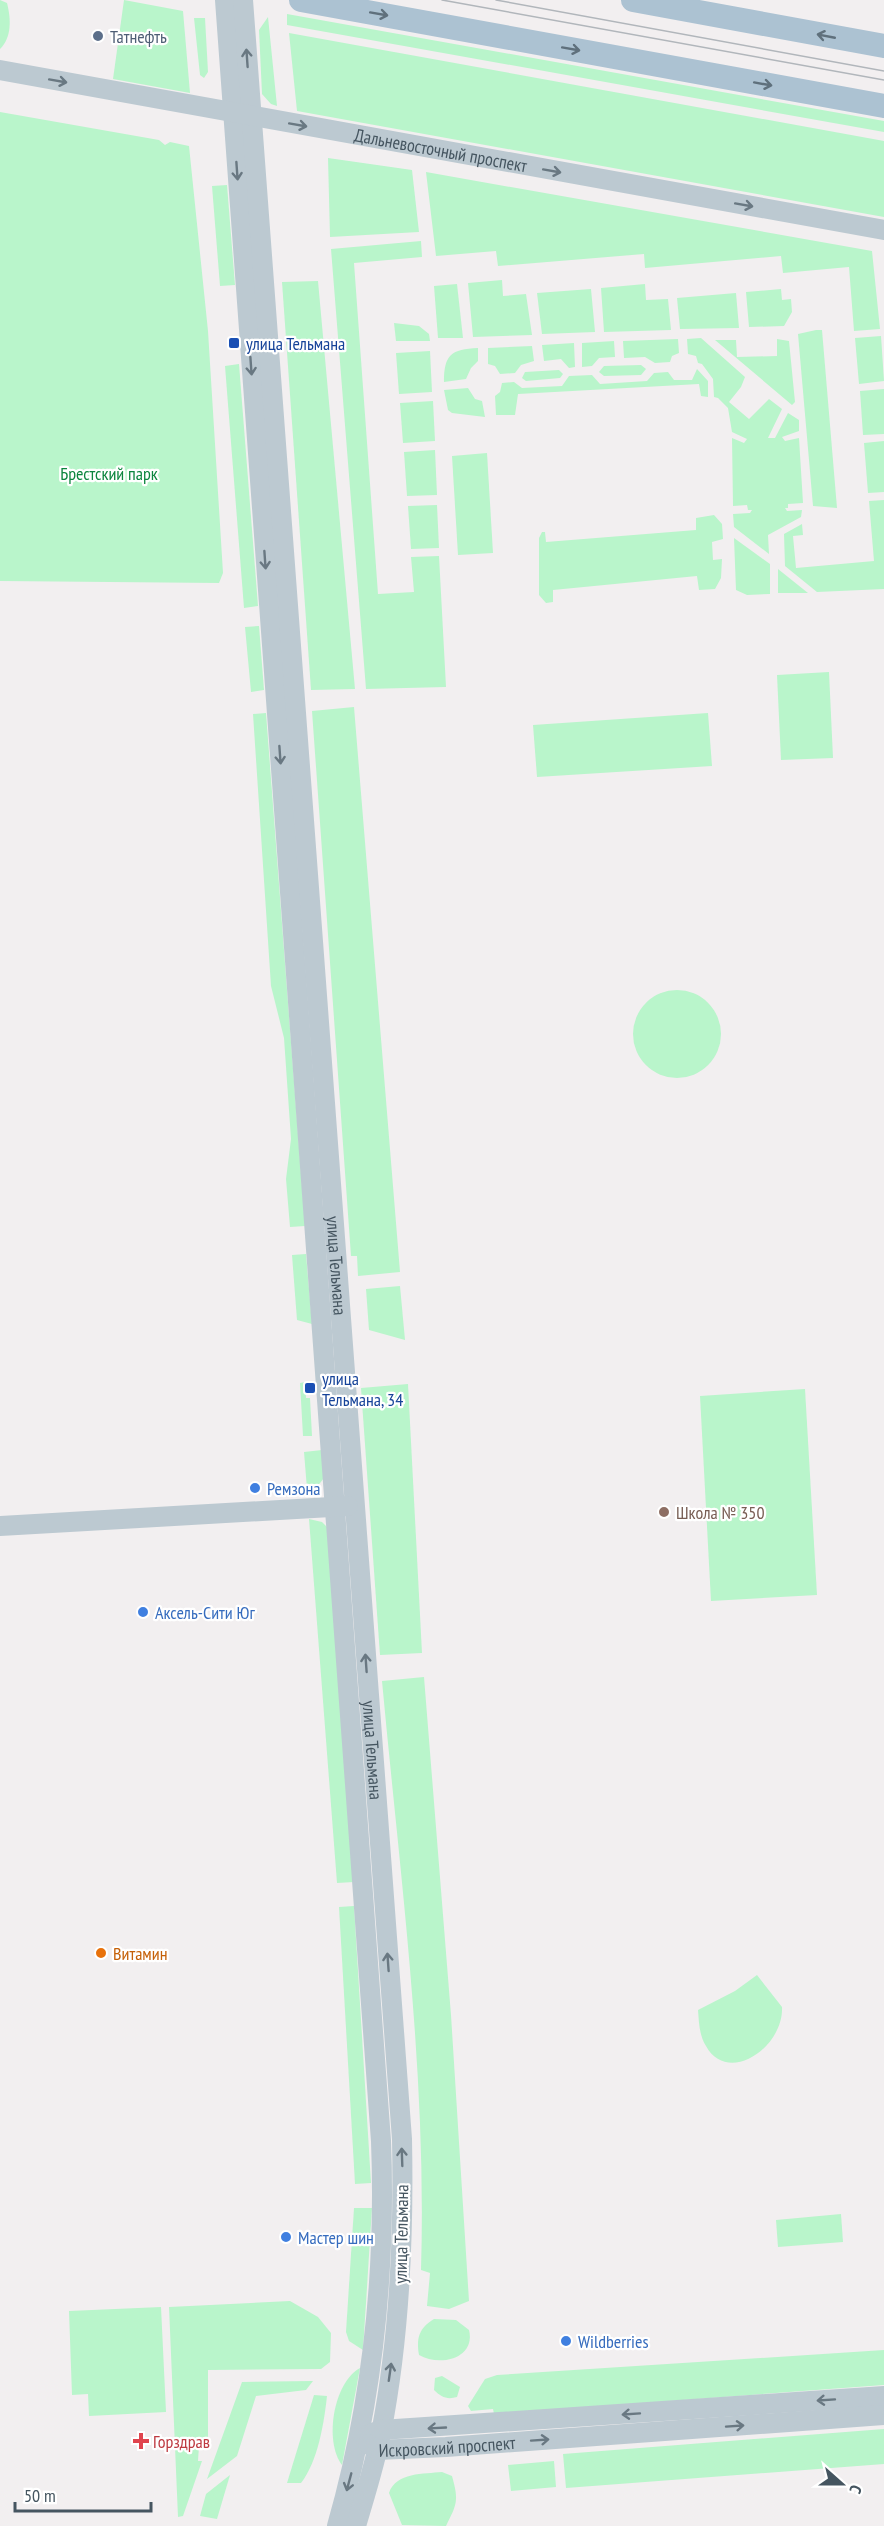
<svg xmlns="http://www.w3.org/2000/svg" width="884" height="2526" viewBox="0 0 884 2526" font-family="'PT Sans Narrow',sans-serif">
	<rect width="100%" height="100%" fill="#f2eff0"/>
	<g fill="#b9f5cb">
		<path d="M0,0l7,3c4,16 5,34 -7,46z"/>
		<polygon points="124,0 183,11 190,93 113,79"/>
		<polygon points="287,14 884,121 884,132 287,25"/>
		<polygon points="268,17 277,106 271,104 262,94 259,30"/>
		<polygon points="194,18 205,18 208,72 204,78 200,75"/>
		<polygon points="289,33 884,141 884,217 297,111"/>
		<polygon points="0,112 159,140 165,145 170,142 189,146 208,331 223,573 219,583 0,581"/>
		<polygon points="328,158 412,170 419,232 330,237"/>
		<polygon points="426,172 872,251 880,329 854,331 849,267 783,273 781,256 645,268 644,254 498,266 496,251 436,256"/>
		<polygon points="227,185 235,285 220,286 212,186"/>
		<polygon points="421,241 422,257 354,263 378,594 414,592 411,557 439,556 446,687 366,689 331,249"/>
		<polygon points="502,280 503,296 526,294 532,335 473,337 468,283"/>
		<polygon points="318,281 355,689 311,690 282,282"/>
		<polygon points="457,284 463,338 438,338 434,286"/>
		<polygon points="645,284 646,300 668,299 671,330 604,332 601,288"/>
		<polygon points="591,289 595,332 542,334 537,293"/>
		<polygon points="781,289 782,300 791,299 792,312 784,326 749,327 746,292"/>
		<polygon points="736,293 739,328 680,329 677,298"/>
		<polygon points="394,323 419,326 429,334 430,341 396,341"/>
		<polygon points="816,330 822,330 837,508 813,506 798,334"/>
		<polygon points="881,336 884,381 859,384 855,338"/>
		<polygon points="701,338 745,377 741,387 729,402 749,419 769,399 782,409 768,438 775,438 788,413 799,420 799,431 782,437 785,441 799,438 803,503 788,504 788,508 785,508 787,511 802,510 801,517 768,535 769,554 734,527 733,514 750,513 752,510 748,510 747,505 733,506 732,438 744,443 747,439 732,432 728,408 718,398 714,397 713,379 702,364 698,363 696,356 688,354 687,339"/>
		<polygon points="678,339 679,353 672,356 670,362 655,363 645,357 624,358 623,341"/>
		<polygon points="777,339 789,341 795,402 792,405 715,340 736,340 737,357 777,356"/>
		<polygon points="614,341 615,357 599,358 592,366 582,367 582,343"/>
		<polygon points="574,343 575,367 569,368 561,359 544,361 542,345"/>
		<polygon points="532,346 534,361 521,365 515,373 500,374 495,366 488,364 488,348"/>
		<path d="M478,348v13l-7,7 -5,11 -22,3c0,-27 7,-33 34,-34z"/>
		<polygon points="430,351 432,392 399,394 396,353"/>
		<polygon points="239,364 258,606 244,608 225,366"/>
		<polygon points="641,365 646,369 641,375 604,376 599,372 604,366"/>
		<polygon points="697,369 708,381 708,397 701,396 699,384 518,394 515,415 496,415 495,396 500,392 502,383 514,382 522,388 562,386 569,376 592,375 600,384 647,381 654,373 668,372 674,380 692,380"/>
		<polygon points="559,370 563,374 560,378 526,381 522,378 525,372"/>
		<polygon points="468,388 475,399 482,401 485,417 452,413 448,410 444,390"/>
		<polygon points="884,389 884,434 863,435 860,391"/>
		<polygon points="433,401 435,441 403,443 400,403"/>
		<polygon points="884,441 884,492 868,493 864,443"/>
		<polygon points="435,450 437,495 407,496 404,452"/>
		<polygon points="487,453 493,553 458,555 452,456"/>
		<polygon points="884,500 884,589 817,592 785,566 784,534 802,524 803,535 793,536 796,568 874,561 869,501"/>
		<polygon points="437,505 439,548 411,549 408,506"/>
		<polygon points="714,515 722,524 723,539 712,542 713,560 722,559 721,578 715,589 699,590 697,576 553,590 553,602 546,603 539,595 539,538 542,532 545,532 546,542 696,530 696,518"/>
		<polygon points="734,538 770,564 770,594 747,595 736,590"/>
		<polygon points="778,569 808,593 778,593"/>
		<polygon points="259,626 264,690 251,692 245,627"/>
		<polygon points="829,672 833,758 781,760 777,675"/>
		<polygon points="354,707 400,1272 358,1276 357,1256 351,1256 312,711"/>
		<polygon points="266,713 305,1226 290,1227 286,1179 291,1139 284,1038 271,986 253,714"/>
		<polygon points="708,713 712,766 537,777 533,725"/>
		<circle cx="677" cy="1034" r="44"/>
		<polygon points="306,1254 312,1324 297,1320 292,1255"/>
		<polygon points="400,1286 405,1340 369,1330 366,1289"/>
		<polygon points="305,1382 306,1398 310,1398 312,1436 303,1436 300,1383"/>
		<polygon points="408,1384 422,1653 380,1655 361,1388"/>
		<polygon points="805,1389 817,1595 711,1601 700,1396"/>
		<polygon points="322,1450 324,1478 316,1488 307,1489 304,1452"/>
		<polygon points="309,1519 322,1522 327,1527 354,1882 337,1883"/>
		<path d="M424,1677l27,338 18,286 -20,8 -22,-3 3,-33 -9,-3c6,-197 -21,-394 -39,-589z"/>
		<polygon points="354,1906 371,2183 355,2184 339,1907"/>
		<path d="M757,1975l25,32c2,40 -54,79 -76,39 -7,-11 -7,-24 -8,-36l37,-19z"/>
		<polygon points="354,2208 372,2208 363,2350 349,2341 346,2332"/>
		<polygon points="841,2214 843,2242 778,2247 776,2220"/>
		<polygon points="290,2301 318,2317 331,2333 330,2362 321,2369 208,2370 208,2443 199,2446 198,2461 202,2461 183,2516 178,2517 169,2307"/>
		<polygon points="161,2307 166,2412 89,2416 88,2394 72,2395 69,2311"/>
		<path d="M434,2319l22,1 13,10c7,29 -30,37 -50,25 -3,-17 0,-27 15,-36z"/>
		<polygon points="884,2350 884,2385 494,2414 493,2409 471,2411 468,2406 485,2379 497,2375"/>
		<path d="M360,2368l-18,97c-18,-23 -9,-82 18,-97z"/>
		<path d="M442,2376l18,11 -3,10c-10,3 -16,0 -23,-7l1,-12z"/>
		<polygon points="313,2381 306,2390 256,2396 237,2456 207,2479 242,2382"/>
		<path d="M314,2395l13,1c-3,27 -9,65 -26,87h-14z"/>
		<polygon points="884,2429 884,2464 566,2488 563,2454"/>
		<polygon points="554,2461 556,2487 511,2491 508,2465"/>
		<path d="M442,2472l10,4c7,25 5,28 -6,50l-44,-1 -13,-32c7,-21 35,-19 53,-21z"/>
		<polygon points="230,2475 217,2519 200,2516 206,2494"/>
	</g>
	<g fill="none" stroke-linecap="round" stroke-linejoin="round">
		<g stroke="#bcc9d1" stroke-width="20">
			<path d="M225,0l156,2141c5,131 -8,259 -44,385"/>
			<path id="s1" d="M243,0l159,2139c2,98 -2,197 -21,294 -6,31 -16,62 -25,93"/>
			<path id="s2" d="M0,70l884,160"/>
			<polyline points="0,1526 348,1506"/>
			<polyline points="370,2434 381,2430 884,2396"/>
			<path id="s3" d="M368,2444l9,6 69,-3 438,-32"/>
		</g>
		<g stroke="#acc2d2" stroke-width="24">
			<polyline points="301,0 884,106"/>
			<polyline points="633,0 884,46"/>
		</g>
		<g stroke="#b1b6bb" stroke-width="1.5">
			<polyline points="442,0 884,80"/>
			<polyline points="496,0 884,71"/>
		</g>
	</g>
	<defs><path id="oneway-shaft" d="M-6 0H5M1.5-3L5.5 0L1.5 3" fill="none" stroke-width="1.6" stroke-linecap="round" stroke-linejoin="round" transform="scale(1.5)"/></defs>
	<g stroke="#5f707c">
		<use href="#oneway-shaft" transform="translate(379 14) rotate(10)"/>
		<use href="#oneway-shaft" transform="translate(826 36) rotate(-169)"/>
		<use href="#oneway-shaft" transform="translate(571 49) rotate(10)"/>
		<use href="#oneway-shaft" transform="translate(763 84) rotate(10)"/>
	</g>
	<g stroke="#697882">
		<use href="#oneway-shaft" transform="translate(247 58) rotate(-94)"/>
		<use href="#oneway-shaft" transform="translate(58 81) rotate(10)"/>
		<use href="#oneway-shaft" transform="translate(298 125) rotate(10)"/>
		<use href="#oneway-shaft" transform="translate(237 171) rotate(86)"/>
		<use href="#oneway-shaft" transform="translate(552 171) rotate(10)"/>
		<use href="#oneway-shaft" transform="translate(744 205) rotate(10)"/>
		<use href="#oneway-shaft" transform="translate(251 366) rotate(86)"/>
		<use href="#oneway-shaft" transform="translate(265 560) rotate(86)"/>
		<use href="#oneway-shaft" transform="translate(280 755) rotate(86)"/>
		<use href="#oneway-shaft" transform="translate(366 1663) rotate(-94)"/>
		<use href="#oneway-shaft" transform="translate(388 1962) rotate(-94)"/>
		<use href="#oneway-shaft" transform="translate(402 2157) rotate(-92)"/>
		<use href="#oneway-shaft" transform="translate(390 2372) rotate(-82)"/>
		<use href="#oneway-shaft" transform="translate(826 2400) rotate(176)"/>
		<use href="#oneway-shaft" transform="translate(631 2414) rotate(176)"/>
		<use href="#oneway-shaft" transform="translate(735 2426) rotate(-4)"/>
		<use href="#oneway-shaft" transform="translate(437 2428) rotate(177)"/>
		<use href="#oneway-shaft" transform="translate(540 2440) rotate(-4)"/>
		<use href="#oneway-shaft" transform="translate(349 2482) rotate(105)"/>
	</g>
	<circle fill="#5c6f8a" stroke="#fff" stroke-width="2" cx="98" cy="36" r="6"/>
	<g fill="#1a4fb4" stroke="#fff" stroke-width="2">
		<rect x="228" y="337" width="12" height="12" rx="3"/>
		<rect x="304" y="1382" width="12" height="12" rx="3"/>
	</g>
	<g fill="#3f7fe0" stroke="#fff" stroke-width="2">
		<circle cx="255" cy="1488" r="6"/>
		<circle cx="143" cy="1612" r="6"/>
		<circle cx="286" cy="2237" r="6"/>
		<circle cx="566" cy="2341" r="6"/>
	</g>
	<circle fill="#8d6e63" stroke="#fff" stroke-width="2" cx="664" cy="1512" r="6"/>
	<circle fill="#e8710a" stroke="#fff" stroke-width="2" cx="101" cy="1953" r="6"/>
	<path fill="#e0444e" stroke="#fff" stroke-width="2" d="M138 2432h6v6h6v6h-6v6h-6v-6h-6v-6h6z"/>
	<g text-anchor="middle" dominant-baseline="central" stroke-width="4.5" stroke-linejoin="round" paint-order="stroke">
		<g font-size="18" fill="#4e5e75" stroke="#fff" text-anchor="start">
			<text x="110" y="36">Татнефть</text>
		</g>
		<g font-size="18" fill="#455560" stroke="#fff">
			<text stroke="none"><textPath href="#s2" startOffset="448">Дальневосточный проспект</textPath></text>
			<text stroke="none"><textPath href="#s1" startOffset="1269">улица Тельмана</textPath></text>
			<text stroke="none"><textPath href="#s1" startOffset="1755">улица Тельмана</textPath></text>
			<text transform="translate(401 2234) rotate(-89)">улица Тельмана</text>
			<text stroke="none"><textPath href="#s3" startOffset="81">Искровский проспект</textPath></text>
		</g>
		<g font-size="18" fill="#164399" stroke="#fff" text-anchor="start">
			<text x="246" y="343">улица Тельмана</text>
			<text x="322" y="1378">улица<tspan x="322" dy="21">Тельмана, 34</tspan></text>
		</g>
		<g font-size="18" fill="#0c853e" stroke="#fff">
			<text x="109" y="473">Брестский парк</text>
		</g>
		<g font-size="18" fill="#366cbe" stroke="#fff" text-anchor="start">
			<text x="267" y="1488">Ремзона</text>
			<text x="155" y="1612">Аксель-Сити Юг</text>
			<text x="298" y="2237">Мастер шин</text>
			<text x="578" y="2341">Wildberries</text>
		</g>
		<g font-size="18" fill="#785e54" stroke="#fff" text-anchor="start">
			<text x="676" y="1512">Школа № 350</text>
		</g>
		<g font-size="18" fill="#c56008" stroke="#fff" text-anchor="start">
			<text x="113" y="1953">Витамин</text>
		</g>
		<g font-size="18" fill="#be3a42" stroke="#fff" text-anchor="start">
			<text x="153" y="2441">Горздрав</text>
		</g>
	</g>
	<g transform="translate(842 2484) rotate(111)" stroke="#ffffff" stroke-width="4.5" paint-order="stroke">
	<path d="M0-4.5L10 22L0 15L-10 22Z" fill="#455560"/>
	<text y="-9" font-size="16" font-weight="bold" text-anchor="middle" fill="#455560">С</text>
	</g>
	<path d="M15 2502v9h136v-9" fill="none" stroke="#455560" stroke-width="3"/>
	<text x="24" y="2502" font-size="18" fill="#455560" stroke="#ffffff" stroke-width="4.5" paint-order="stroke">50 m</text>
</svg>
